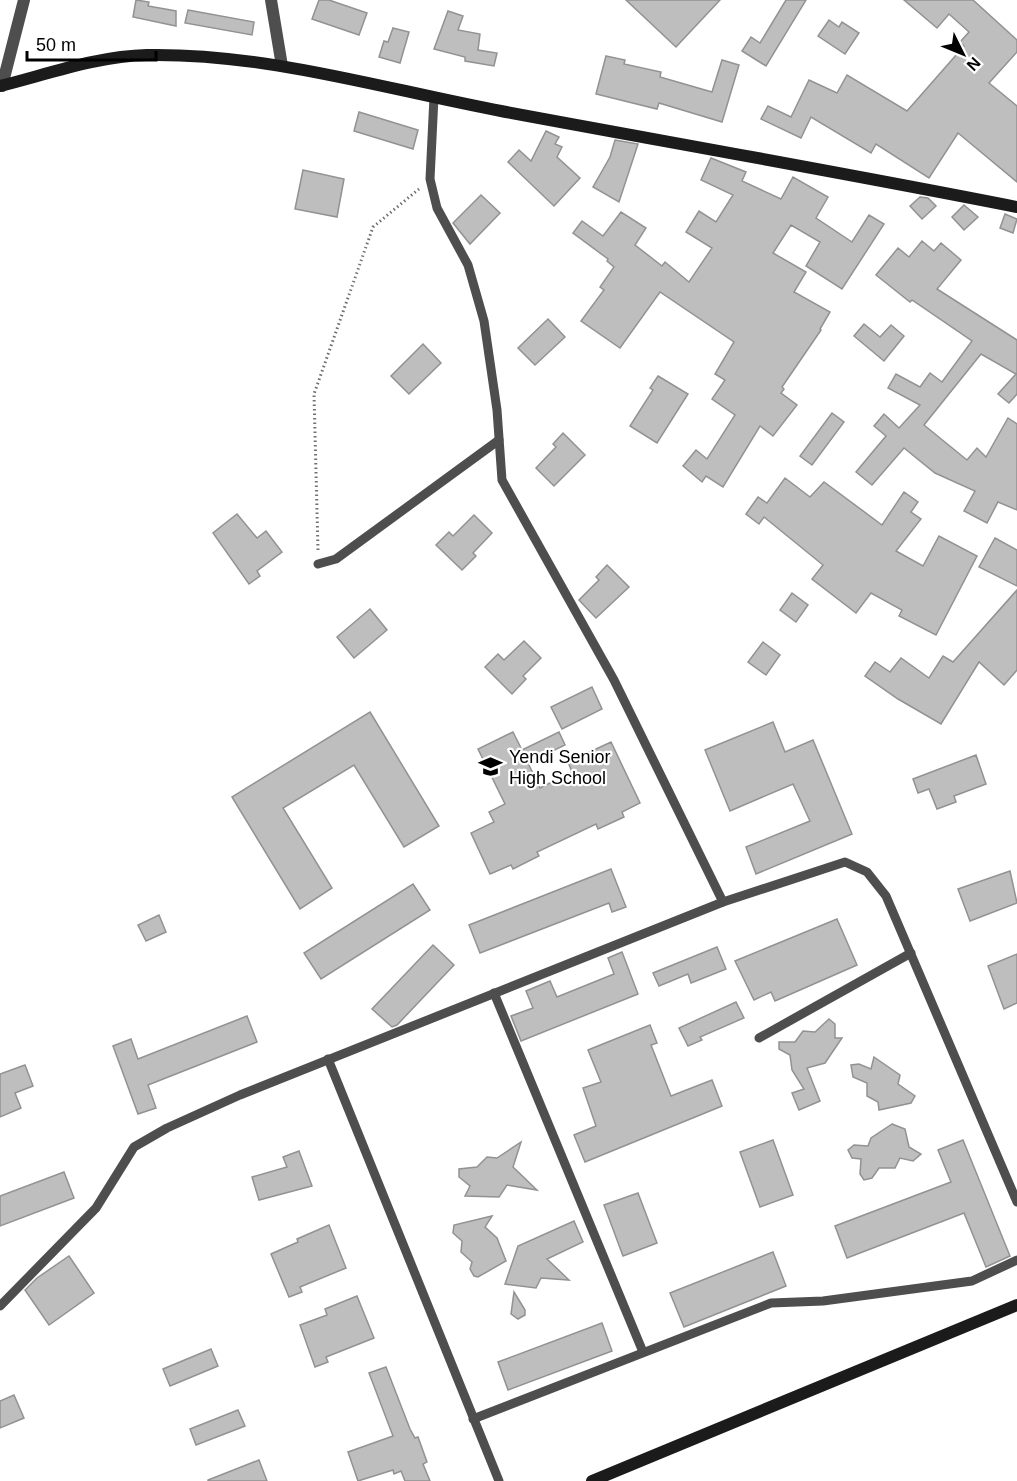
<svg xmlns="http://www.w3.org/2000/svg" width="1017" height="1481" viewBox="0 0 1017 1481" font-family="Helvetica,sans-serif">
	<rect width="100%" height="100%" fill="#fff"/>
	<g fill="#bebebe" stroke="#929292" stroke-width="1.5">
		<polygon points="136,0 149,2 148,6 176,11 176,26 133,17"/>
		<polygon points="319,0 329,0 367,13 359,35 312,19"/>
		<polygon points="626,0 720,0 676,47"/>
		<polygon points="786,0 806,0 766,66 742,51 751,37 760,43"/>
		<polygon points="904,0 973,0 1017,40 1017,52 989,83 1017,106 1017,182 958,133 929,178 876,144 871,153 811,117 801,138 761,119 768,106 791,117 809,80 837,93 847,75 907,111 964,46 960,42 969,32 949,14 937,28"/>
		<polygon points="188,10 254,22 252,35 185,23"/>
		<polygon points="448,11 463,16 458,30 480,34 478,50 497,53 494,66 465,61 465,57 434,49"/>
		<polygon points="829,20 839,27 842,22 859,33 845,54 818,36"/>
		<polygon points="393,28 409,32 400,63 379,57 384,41 388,42"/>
		<polygon points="606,56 625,60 624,64 661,72 660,77 712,92 722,60 739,65 722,122 659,103 657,109 596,94"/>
		<polygon points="359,112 418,130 413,149 354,131"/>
		<polygon points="546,131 559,137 555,144 562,147 557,157 580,178 554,206 508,162 519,150 531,161"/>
		<polygon points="615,140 638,144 619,202 593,187 610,157"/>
		<polygon points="711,158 746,172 742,181 781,199 793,177 828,197 816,218 852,242 869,215 884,224 842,289 806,266 820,242 791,225 773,253 806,272 794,292 830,312 820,329 821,330 782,387 784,389 781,393 797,405 773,436 760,426 723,487 706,476 702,482 683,466 696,450 707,459 735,415 712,399 725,380 715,374 734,342 660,292 620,348 581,321 604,290 600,287 614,267 607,261 608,259 573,233 582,221 603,236 621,212 646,228 635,245 662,266 665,262 689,282 712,248 686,232 699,211 716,222 733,195 701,180"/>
		<polygon points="303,170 344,179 337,217 295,209"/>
		<polygon points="481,195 500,213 470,244 453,223"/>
		<polygon points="920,197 928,198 936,206 922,219 910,206"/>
		<polygon points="964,205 978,217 964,230 952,217"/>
		<polygon points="1005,214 1017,219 1013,233 1000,228"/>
		<polygon points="922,241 934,251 941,243 961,260 937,289 1017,340 1017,394 1009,403 998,394 1016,374 981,354 924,425 967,460 977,448 986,457 1008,418 1017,424 1017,510 998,502 987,523 964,511 975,491 935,473 904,448 872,485 856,472 886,436 874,426 884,414 899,428 920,405 888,388 896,374 920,387 930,373 942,382 972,341 912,300 910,302 876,275 898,248 909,257"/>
		<polygon points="548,319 565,337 535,365 518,348"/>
		<polygon points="864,324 880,337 891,325 904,336 884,361 854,336"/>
		<polygon points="423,344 441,363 409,394 391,376"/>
		<polygon points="658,376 688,394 657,443 630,426 653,390 650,388"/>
		<polygon points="832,413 844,422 812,465 800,456"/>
		<polygon points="563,433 585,455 554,486 536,468 556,447 553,444"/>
		<polygon points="785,478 810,497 824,482 882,525 904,492 918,502 911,512 921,519 896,551 923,566 939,536 977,556 936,635 899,616 902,610 871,593 856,613 812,579 823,565 764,517 759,524 746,514 758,497 767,503"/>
		<polygon points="237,514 257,538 266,531 282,552 257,571 260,576 249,584 213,533"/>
		<polygon points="474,515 492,533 473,553 476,556 462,570 436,545 449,532 453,536"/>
		<polygon points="995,538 1017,550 1017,586 979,567"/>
		<polygon points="607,565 629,587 596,618 579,600 599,580 596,577"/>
		<polygon points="1017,590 1017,670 1004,685 979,662 941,724 898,699 865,676 875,662 890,672 901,658 929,678 943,656 953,662"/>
		<polygon points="792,593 808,605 796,622 780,610"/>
		<polygon points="370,609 387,630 354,658 337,637"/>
		<polygon points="524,641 541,658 523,676 526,679 512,694 485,667 498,654 504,660"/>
		<polygon points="763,642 780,655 766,675 748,662"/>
		<polygon points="592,687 602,709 562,729 551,707"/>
		<polygon points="370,712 439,826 404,847 354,765 283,808 332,888 300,909 232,797"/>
		<polygon points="773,722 785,752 813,740 852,834 756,874 746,847 810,821 793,784 730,811 705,750"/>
		<polygon points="513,732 522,750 559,732 565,745 528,763 540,788 572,772 568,762 611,742 640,803 622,812 624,817 598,829 596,824 537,852 539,856 513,869 511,865 490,874 471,833 494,822 489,812 505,804 478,749"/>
		<polygon points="976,755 986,784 954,796 956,802 937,809 929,789 918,793 913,779"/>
		<polygon points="611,869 626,907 612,912 609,903 480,953 469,925"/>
		<polygon points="1010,871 1017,903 970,921 958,889"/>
		<polygon points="413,884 430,910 321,979 304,953"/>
		<polygon points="159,915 166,932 146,941 138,925"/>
		<polygon points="837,919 857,965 775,1001 771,992 754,1000 735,961"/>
		<polygon points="433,945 454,965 397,1025 392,1027 372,1009"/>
		<polygon points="717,947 726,969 691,983 688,974 659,986 653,973"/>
		<polygon points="622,952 638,994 521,1041 511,1016 533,1008 526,991 550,981 557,997 614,974 608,958"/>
		<polygon points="1017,954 1017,1003 1004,1009 988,966"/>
		<polygon points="736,1002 744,1018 700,1037 702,1040 688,1046 679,1028"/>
		<polygon points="247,1016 257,1042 148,1085 156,1108 138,1114 113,1046 131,1039 138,1059"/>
		<polygon points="829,1019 835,1024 835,1038 842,1038 825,1063 807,1068 820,1101 799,1110 792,1093 804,1089 792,1070 790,1055 779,1049 779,1042 795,1042 803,1031 815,1032"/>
		<polygon points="650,1025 657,1043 651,1045 671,1096 712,1080 722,1106 585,1162 574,1135 596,1126 583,1088 601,1082 588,1050"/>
		<polygon points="874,1057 900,1075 898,1084 915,1096 911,1103 879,1110 878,1102 867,1096 867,1083 853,1077 851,1065 859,1064 871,1069"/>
		<polygon points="25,1065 33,1086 15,1093 21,1108 0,1117 0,1074"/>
		<polygon points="892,1124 905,1129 909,1147 921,1154 913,1161 900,1158 895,1168 879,1168 872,1178 864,1180 860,1174 861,1159 852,1158 848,1150 854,1145 868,1146 871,1138"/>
		<polygon points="773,1140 793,1195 760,1207 740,1152"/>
		<polygon points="963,1140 1010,1256 986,1267 964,1213 847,1258 835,1226 951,1182 938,1150"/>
		<polygon points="521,1142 513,1167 537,1190 507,1185 499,1197 465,1196 470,1186 459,1177 459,1169 477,1167 487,1157 497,1158"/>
		<polygon points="299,1151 312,1186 259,1200 252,1177 287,1167 283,1157"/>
		<polygon points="64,1172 74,1198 0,1226 0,1196"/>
		<polygon points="638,1193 657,1243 623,1256 604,1205"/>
		<polygon points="492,1216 485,1227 497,1238 506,1261 478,1277 474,1276 470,1269 472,1262 461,1252 462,1241 453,1233 454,1225"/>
		<polygon points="574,1221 583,1242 547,1259 569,1280 541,1278 536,1288 505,1284 518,1246"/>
		<polygon points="329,1225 346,1268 300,1287 302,1292 289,1297 271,1254 298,1242 297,1239"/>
		<polygon points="773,1252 786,1286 684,1327 670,1293"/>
		<polygon points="69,1256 94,1293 49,1325 25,1290 37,1278"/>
		<polygon points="514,1292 525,1310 525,1315 518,1319 511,1314"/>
		<polygon points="357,1296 374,1338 326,1357 328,1362 315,1367 300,1325 327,1315 325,1309"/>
		<polygon points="602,1323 612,1351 508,1390 498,1362"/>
		<polygon points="211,1349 218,1366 170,1386 163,1369"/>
		<polygon points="386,1367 410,1429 415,1438 418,1437 427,1462 423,1464 430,1481 405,1481 401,1471 394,1474 393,1470 358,1481 348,1452 393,1436 369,1373"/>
		<polygon points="14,1395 24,1418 0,1428 0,1401"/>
		<polygon points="238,1410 245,1426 196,1445 190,1429"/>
		<polygon points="259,1460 267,1481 208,1481 208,1480"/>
	</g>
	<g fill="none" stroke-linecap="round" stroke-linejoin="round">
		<polyline stroke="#707070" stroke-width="3" stroke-dasharray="1.5 3" stroke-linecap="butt" points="318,550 314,394 373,227 419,189"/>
		<g stroke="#4e4e4e" stroke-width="9">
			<polyline points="434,97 430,179 437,208 468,265 484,321 497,410 502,480 614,680 723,902"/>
			<polyline points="318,564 336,559 499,440"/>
			<polyline points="494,993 643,1352"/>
			<polyline points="759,1038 911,953"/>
			<polyline points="328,1059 499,1481"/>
			<polyline points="0,1306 96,1208 134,1147 167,1128 240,1095 723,902 845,862 867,872 886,896 1017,1202"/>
			<polyline points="473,1419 771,1303 823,1301 972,1281 1017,1260"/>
		</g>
		<g stroke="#4e4e4e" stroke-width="12">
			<polyline points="271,0 282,66"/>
			<polyline points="2,86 24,0"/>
		</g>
		<g stroke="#1b1b1b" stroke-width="12">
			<path d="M0,86c48,-12 98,-30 147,-31 120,-2 237,34 354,56 172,32 344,62 516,96"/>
			<polyline points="592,1481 1017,1305"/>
		</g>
	</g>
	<defs>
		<symbol id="school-bare" viewBox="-9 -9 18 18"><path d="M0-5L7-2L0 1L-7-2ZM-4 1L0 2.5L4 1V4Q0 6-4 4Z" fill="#000" stroke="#fff" stroke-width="2.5" paint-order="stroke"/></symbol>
	</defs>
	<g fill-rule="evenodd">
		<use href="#school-bare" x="474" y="750" width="33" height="33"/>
	</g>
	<g text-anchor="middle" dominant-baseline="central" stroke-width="4.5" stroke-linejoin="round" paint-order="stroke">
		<g font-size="18" fill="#000" stroke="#fff" text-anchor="start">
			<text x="509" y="757">Yendi Senior<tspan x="509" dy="21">High School</tspan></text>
		</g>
	</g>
	<g transform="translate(963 54) rotate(133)" stroke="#ffffff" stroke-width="4.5" paint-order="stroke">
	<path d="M0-4.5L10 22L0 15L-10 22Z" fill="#000000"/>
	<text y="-9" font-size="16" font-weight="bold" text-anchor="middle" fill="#000000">N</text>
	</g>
	<path d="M27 51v9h129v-9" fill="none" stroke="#000000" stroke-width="3"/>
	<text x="36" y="51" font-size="18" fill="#000000" stroke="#ffffff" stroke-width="4.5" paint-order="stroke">50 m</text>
</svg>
